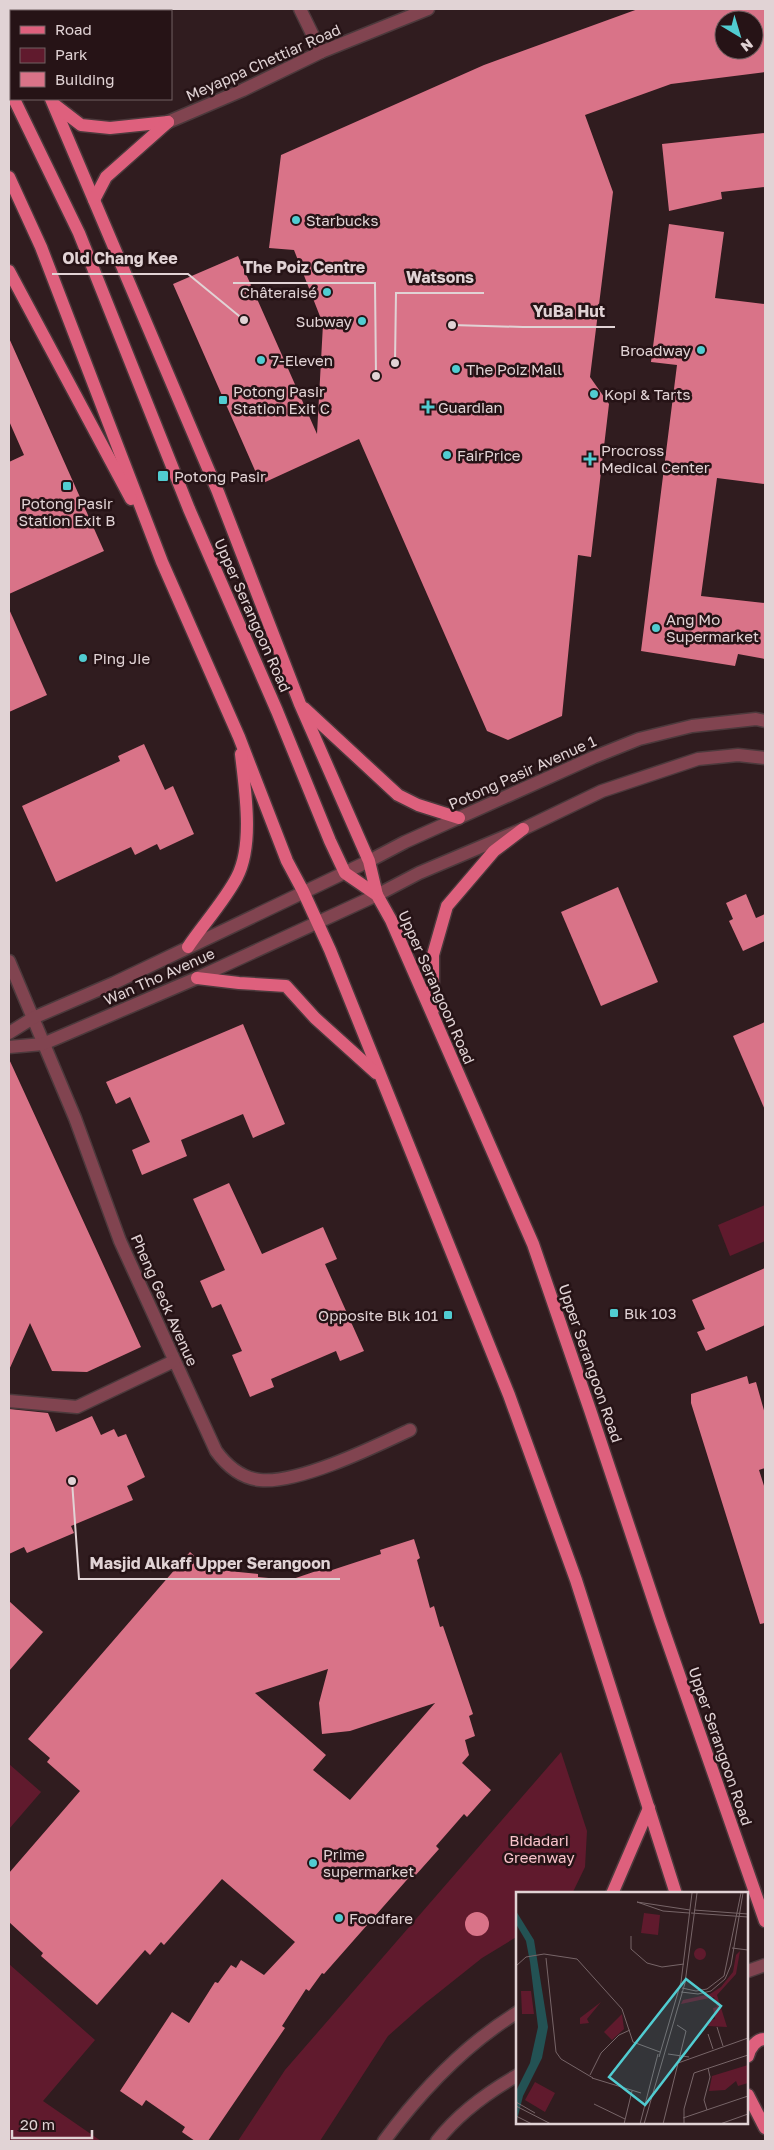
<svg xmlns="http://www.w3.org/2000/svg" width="774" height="2150" viewBox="0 0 774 2150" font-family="'Golos Text',sans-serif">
	<rect width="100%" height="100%" fill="#301c1f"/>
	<g fill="#601a2d">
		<polygon points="765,1205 765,1241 730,1256 718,1225"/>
		<polygon points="561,1752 587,1831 585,1867 572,1894 518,1894 518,1936 482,1958 423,2005 388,2036 320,2141 238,2141 285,2070"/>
		<polygon points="9,1764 41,1792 9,1829"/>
		<polygon points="9,1964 95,2040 43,2101 101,2141 9,2141"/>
	</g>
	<g fill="#d97388" fill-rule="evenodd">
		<path d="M638,9h127v63l-94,12 -86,31 28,77 -23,185 19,27 -18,153 -13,-2 -16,161 -54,24 -21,-9 -128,-292 -98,45 -88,-200 65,-28 79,178 6,-110 -29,-74 -25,-2 12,-93 203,-90zM724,20h30v30h-30z"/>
		<polygon points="765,133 765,187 721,192 722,199 669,211 662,144"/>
		<polygon points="669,224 724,232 715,298 765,304 765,484 717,478 701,596 765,603 765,659 738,654 735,666 641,651 677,365 651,362"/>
		<polygon points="9,338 104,551 9,594 9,462 24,455 9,421"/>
		<polygon points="9,609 47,695 9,712"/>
		<polygon points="144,744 165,790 173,786 194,834 160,850 157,844 135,855 131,847 56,882 22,806 120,761 118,756"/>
		<polygon points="618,887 658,982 601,1006 561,912"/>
		<polygon points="746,894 756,918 765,914 765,941 743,951 729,921 733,919 726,903"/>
		<polygon points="765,1022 765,1110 733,1036"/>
		<polygon points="243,1024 285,1124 253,1138 243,1114 181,1140 187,1156 142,1175 132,1150 150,1142 130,1097 116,1104 106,1082"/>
		<polygon points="9,1059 141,1347 87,1372 52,1371 30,1323 9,1370"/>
		<polygon points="229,1183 262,1254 323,1227 337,1259 325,1264 364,1351 340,1361 336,1351 271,1379 274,1387 250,1397 232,1355 242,1351 221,1304 212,1308 200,1281 225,1270 193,1199"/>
		<polygon points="765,1268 765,1325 706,1351 697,1332 705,1329 692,1300"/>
		<polygon points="747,1376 749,1384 756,1382 765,1414 765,1468 759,1470 765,1489 765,1623 760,1624 691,1403 691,1394"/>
		<polygon points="9,1409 48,1413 56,1432 92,1416 101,1435 114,1429 118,1437 126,1434 145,1477 127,1486 133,1500 71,1526 74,1533 27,1553 24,1547 9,1554"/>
		<path d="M414,1539l6,19 -3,2 13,48 4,-2 6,21 3,-1 30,88 -4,2 6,20 -10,4 4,15 -7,8 29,27 -24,27 -3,-3 -28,32 3,3 -25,28 -2,-3 -88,100 -2,-1 -13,18 -3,-2 -24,37 3,2 -77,113h-13l-13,-9 3,-5 -39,-27 -4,6 -22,-15 52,-79 17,11 26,-41 3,1 13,-18 5,3 5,-8 23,15 31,-33 -73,-63 -58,66 -3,-3 -11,13 -5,-5 -48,55 -56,-49 2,-3 -34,-31v-49l71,-82 -33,-29 3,-4 -22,-19 162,-187 19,17 49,5v3l32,3 38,-13 1,4 52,-17 -1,-4zM328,1669l-9,34 3,31 28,-3 85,-28 -85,97 -37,-30 13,-15 -71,-62z"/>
		<polygon points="9,1601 43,1632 9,1671"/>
		<circle cx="477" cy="1924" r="12"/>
	</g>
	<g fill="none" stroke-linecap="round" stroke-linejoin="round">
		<defs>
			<g id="minor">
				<polyline points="300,9 321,52"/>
				<polyline points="168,122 243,90 321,52 428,9"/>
				<path d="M9,961l66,157 45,123 96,210c11,15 25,27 44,29 38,4 114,-33 150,-50"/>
				<polyline points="9,1033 33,1018 114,983 369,861 405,842 594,757 639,739 692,726 756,719 765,721"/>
				<polyline points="9,1047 43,1044 197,978 377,895 419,873 523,829 602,791 698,759 738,755 765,758"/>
				<polyline points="9,1401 77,1407 174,1361"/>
				<polyline points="748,1971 765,1965"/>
				<path d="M384,2141c37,-50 80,-96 134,-129"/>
				<path d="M437,2141c21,-27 51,-49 81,-66"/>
			</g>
			<g id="major">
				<polyline points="12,9 13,11"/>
				<polyline points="14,99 79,233 189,509 277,711 330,841 345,873 377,895 391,920 533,1244 590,1410 660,1620 765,1921"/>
				<polyline points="51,99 218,492 300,704 369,861 377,895"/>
				<polyline points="55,105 81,125 110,128 168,122"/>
				<polyline points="9,177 41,247 162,562 239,737 287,861 303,891 330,950 509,1395 576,1580 676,1894"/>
				<polyline points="94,200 106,177 168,122"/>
				<polyline points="9,271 131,499"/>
				<polyline points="304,708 398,795 418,805 459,818"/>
				<path d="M188,947c14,-21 38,-48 49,-70 17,-33 8,-87 4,-123"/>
				<polyline points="197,978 239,983 286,986 315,1018 376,1073"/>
				<polyline points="433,1010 433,955 447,906 494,851 523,829"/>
				<polyline points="612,1894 649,1808"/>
				<path d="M748,2056c2,-8 8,-17 17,-17"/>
				<polyline points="748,2095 765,2128"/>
			</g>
		</defs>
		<use href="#minor" stroke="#4c393c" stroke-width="15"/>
		<use href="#major" stroke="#4c393c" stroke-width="15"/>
		<use href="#minor" stroke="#814450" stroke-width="12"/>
		<use href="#major" stroke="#de607d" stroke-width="12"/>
	</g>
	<g fill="#51ccd1" stroke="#261316" stroke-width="2">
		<circle cx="296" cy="220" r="5"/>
		<circle cx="327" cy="292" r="5"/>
		<circle cx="362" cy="321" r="5"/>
		<circle cx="701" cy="350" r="5"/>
		<circle cx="261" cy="360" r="5"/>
		<circle cx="456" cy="369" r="5"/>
		<circle cx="594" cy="394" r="5"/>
		<rect x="218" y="395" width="10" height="10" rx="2.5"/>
		<path d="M425.5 399.5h5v5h5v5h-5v5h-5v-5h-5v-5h5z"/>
		<circle cx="447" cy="455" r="5"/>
		<path d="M587.5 451.5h5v5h5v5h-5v5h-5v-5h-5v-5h5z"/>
		<rect x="157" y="470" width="12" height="12" rx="2.5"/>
		<rect x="62" y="481" width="10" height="10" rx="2.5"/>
		<circle cx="656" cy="628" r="5"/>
		<circle cx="83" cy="658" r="5"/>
		<rect x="609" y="1308" width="10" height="10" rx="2.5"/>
		<rect x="443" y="1310" width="10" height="10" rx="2.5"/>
		<circle cx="313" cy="1863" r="5"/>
		<circle cx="339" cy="1918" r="5"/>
	</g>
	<g text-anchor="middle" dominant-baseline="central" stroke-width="5" stroke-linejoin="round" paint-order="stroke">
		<g font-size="15" fill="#e1d3d5" stroke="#261316">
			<text transform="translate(263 62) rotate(-24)">Meyappa Chettiar Road</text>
			<text transform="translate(253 615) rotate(66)">Upper Serangoon Road</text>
			<text transform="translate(522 772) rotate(-24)">Potong Pasir Avenue 1</text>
			<text transform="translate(159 976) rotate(-24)">Wan Tho Avenue</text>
			<text transform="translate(437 987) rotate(66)">Upper Serangoon Road</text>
			<text transform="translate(165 1300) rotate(66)">Pheng Geck Avenue</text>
			<text transform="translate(591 1363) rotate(71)">Upper Serangoon Road</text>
			<text transform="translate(721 1746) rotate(71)">Upper Serangoon Road</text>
		</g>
		<g font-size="15" fill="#e1d3d5" stroke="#261316" text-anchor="start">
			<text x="306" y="220">Starbucks</text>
			<text x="317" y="292" text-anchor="end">Châteraisé</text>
			<text x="352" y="321" text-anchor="end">Subway</text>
			<text x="691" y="350" text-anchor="end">Broadway</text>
			<text x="271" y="360">7-Eleven</text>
			<text x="466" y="369">The Poiz Mall</text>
			<text x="233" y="391">Potong Pasir<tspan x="233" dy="17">Station Exit C</tspan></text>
			<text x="604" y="394">Kopi &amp; Tarts</text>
			<text x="438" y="407">Guardian</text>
			<text x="601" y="450">Procross<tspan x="601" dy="17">Medical Center</tspan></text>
			<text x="457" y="455">FairPrice</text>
			<text x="174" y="476">Potong Pasir</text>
			<text x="67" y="503" text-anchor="middle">Potong Pasir<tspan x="67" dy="17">Station Exit B</tspan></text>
			<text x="666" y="619">Ang Mo<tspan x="666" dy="17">Supermarket</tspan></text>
			<text x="93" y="658">Ping Jie</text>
			<text x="624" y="1313">Blk 103</text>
			<text x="438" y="1315" text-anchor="end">Opposite Blk 101</text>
			<text x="323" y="1854">Prime<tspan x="323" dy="17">supermarket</tspan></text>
			<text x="349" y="1918">Foodfare</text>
		</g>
		<g font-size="15" fill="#f8c2ca" stroke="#261316">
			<text x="539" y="1840">Bidadari<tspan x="539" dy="17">Greenway</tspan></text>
		</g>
	</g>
	<g transform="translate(516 1892)">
		<rect width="232" height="232" fill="#301c1f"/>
		<path d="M128,21l16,2 -2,20 -17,-2zM178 62a6 6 0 1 1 12 0a6 6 0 1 1-12 0ZM224,59l-4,23 -19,21 10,32 -19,-1 -1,-5 8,-2 -2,-11 4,-1 -3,-10 -33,7 2,-4 27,-6 11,-7 12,-15 3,-17zM5,99h10l3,23h-12zM85,110l-14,17 2,4 -9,1v-6zM106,122l2,15 -12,11 -8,-8zM232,173v18l-10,3 -2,-5 -11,9 -16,1 3,-15zM19,190l20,11 -10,19 -20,-12z" fill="#601a2d"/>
		<path d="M0,19l18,29 14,87 -6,31 -19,38 -7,28v-33l14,-28 8,-36 -8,-65 -4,-21 -10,-17z" fill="#235254"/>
		<path fill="none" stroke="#776568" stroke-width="1" d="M178,18l54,4M173,21l-26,-2 -26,-9 53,8M175,21l57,4M115,44v13l16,14 15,4 22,-3M216,56l16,2M30,66l10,94 5,7 32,19M0,74l10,-9 18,-3 33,5 45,50 11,33 27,10M166,96l14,3 11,-2 17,-13 17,-83M165,100l17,2 13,-3 14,-12 6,-14 12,-72M201,135l6,19M192,142l5,15M152,162l21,3M143,165l22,-75 11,-89M162,171l70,-25M74,183l11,-22 18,-18 11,-5M76,186l49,15M0,210l19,11M78,212l31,15M0,214l35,18M191,218l-3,-10 6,-23 -2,-9M0,224l16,8M167,226l65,-22M108,232l8,-33M124,232l18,-70M128,232l41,-141 12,-90M147,232l23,-93 -9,-6M168,232v-15l10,-36 54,-18M204,232l28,-10"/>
		<path fill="#51ccd1" fill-opacity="0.15" stroke="#51ccd1" stroke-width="2.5" d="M170,87l35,27 -76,99 -36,-28z"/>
		<rect width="232" height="232" fill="none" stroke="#e1d3d5" stroke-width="2.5"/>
	</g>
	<path fill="none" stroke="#e1d3d5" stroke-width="2" d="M244 320L188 274H52M376 376L375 283H233M395 363L396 293H484M452 325L523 327H615M72 1481L79 1579H340"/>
	<g fill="#e1d3d5" stroke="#261316" stroke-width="2">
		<circle cx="244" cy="320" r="5"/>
		<circle cx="376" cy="376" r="5"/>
		<circle cx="395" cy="363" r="5"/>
		<circle cx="452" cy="325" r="5"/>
		<circle cx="72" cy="1481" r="5"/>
	</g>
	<g font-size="16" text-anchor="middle" font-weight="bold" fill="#e1d3d5" stroke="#261316" stroke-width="5" stroke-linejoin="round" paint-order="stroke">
		<text x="120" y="264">Old Chang Kee</text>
		<text x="304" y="273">The Poiz Centre</text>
		<text x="440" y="283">Watsons</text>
		<text x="569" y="317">YuBa Hut</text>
		<text x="210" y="1569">Masjid Alkaff Upper Serangoon</text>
	</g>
	<rect width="774" height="2150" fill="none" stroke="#e1d3d5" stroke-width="20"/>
	<rect x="10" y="10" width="162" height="90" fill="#261316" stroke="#716062"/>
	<rect x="20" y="26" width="25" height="8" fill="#de607d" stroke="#716062"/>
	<text x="55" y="35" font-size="15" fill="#e1d3d5">Road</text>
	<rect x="20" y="48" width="25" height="15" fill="#601a2d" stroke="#716062"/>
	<text x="55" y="60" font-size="15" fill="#e1d3d5">Park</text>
	<rect x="20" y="72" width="25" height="15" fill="#d97388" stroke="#716062"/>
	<text x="55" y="85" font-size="15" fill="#e1d3d5">Building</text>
	<g transform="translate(739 35) rotate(142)"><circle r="24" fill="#261316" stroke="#716062"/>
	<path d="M0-4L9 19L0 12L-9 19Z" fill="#51ccd1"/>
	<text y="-8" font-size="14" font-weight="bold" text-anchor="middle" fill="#e1d3d5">N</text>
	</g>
	<path d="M12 2130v8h80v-8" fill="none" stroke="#e1d3d5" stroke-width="2.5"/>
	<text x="20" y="2130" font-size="15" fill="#e1d3d5" stroke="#261316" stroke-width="4" paint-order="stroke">20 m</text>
</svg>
